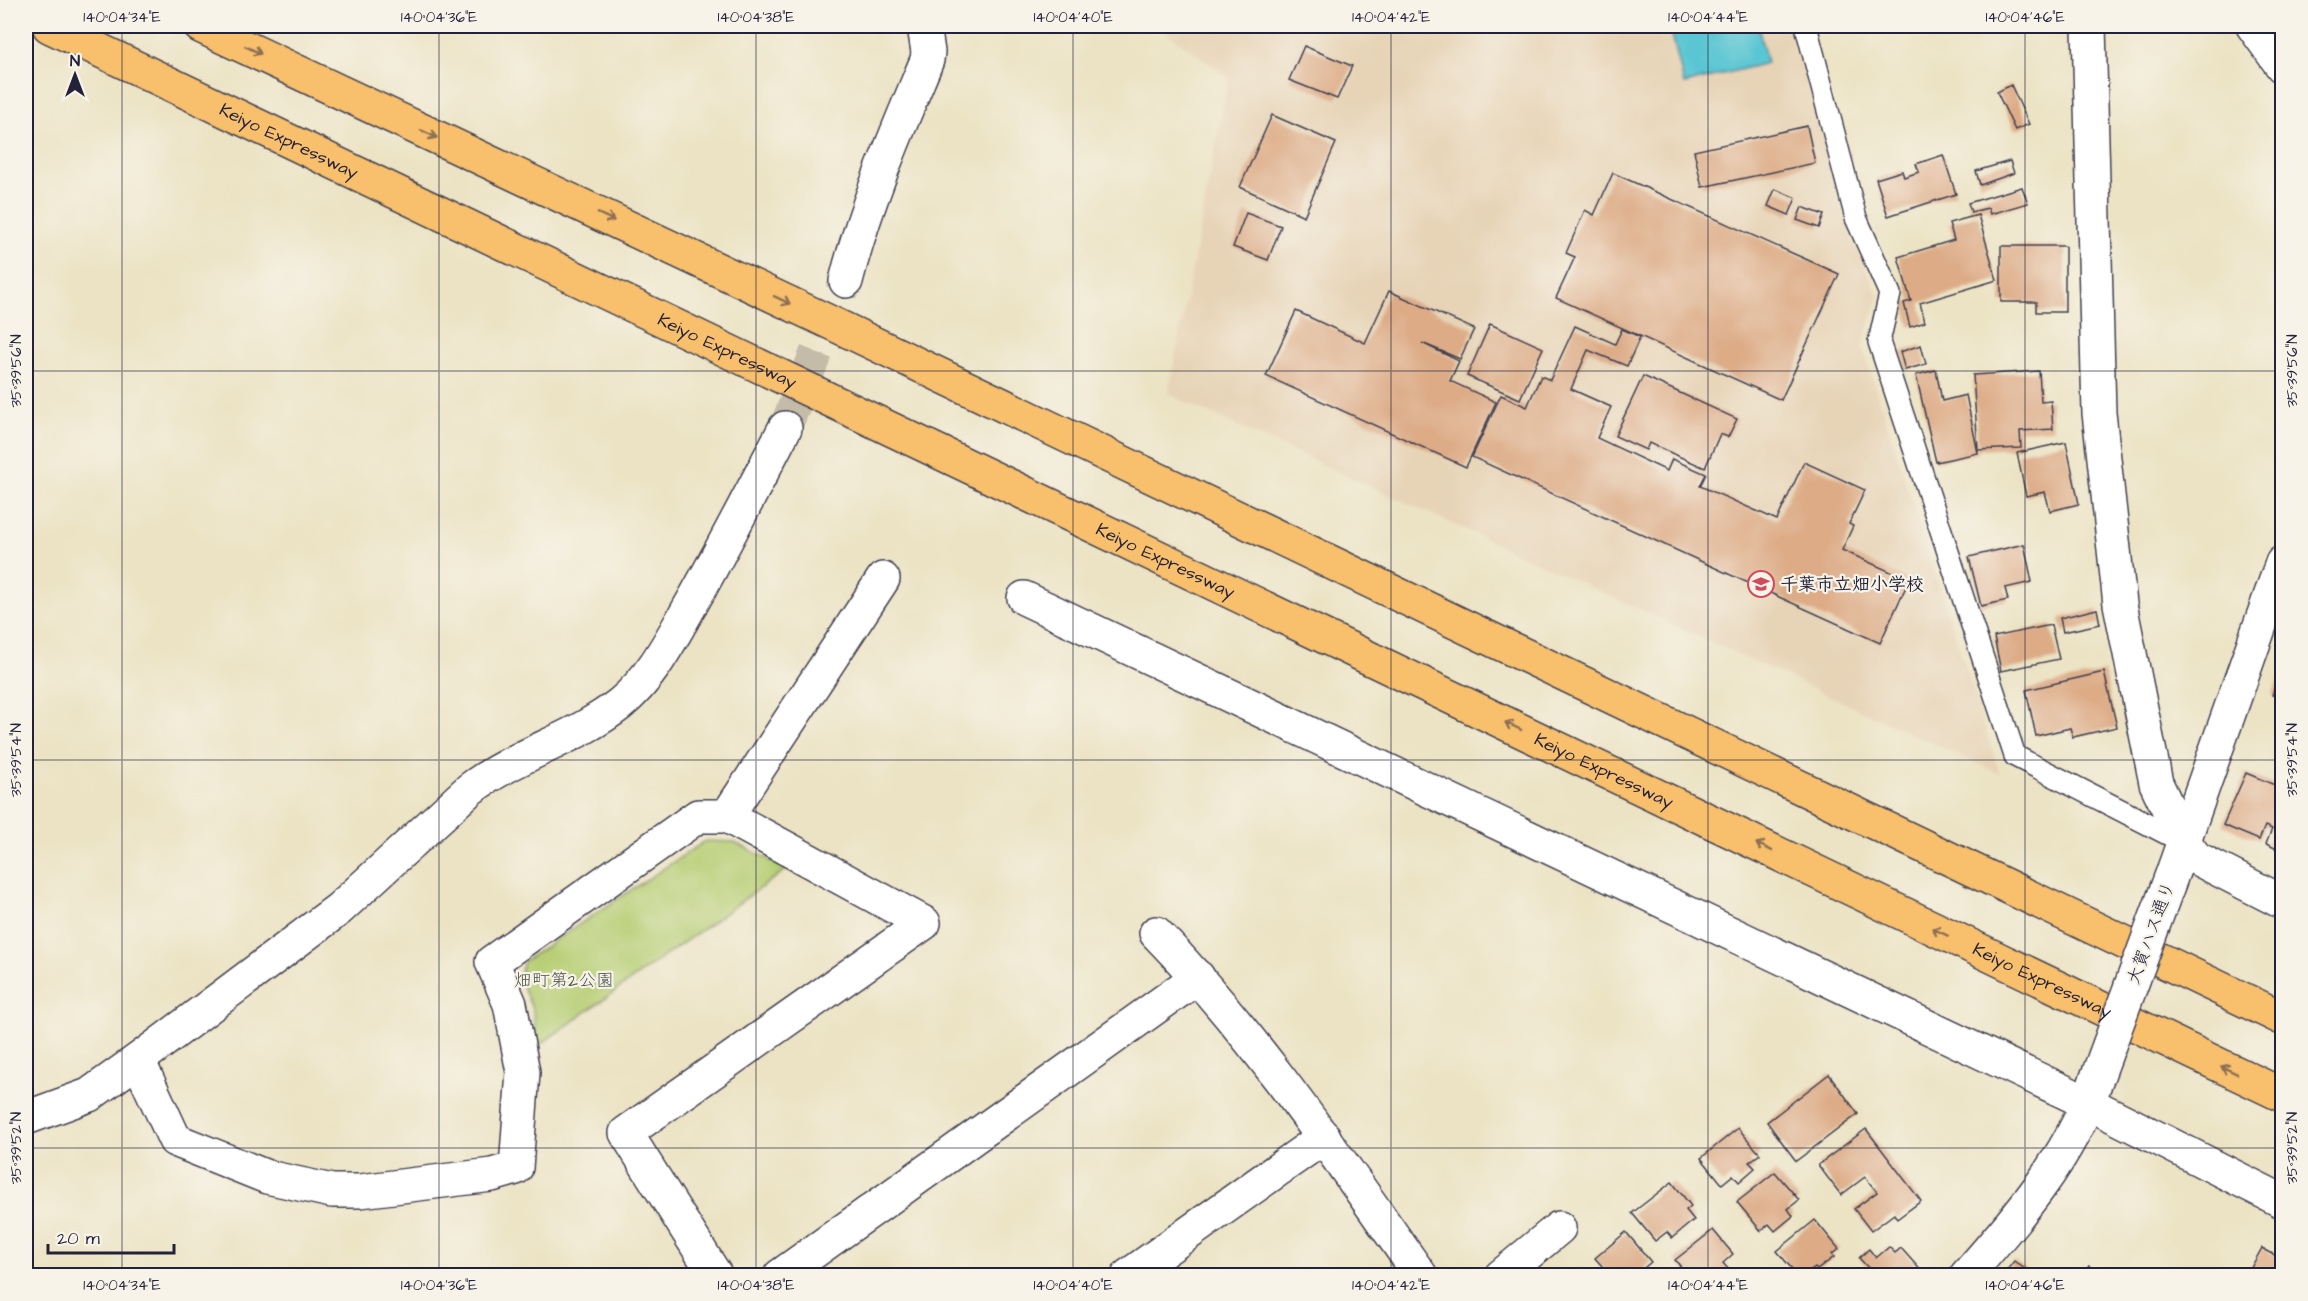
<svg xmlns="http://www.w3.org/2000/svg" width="2308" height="1301" viewBox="0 0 2308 1301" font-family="'Architects Daughter','Klee One',sans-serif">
	<rect width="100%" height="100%" fill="#f7f3e8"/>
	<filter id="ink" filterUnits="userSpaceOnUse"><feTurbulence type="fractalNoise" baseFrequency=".0167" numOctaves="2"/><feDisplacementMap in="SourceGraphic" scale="12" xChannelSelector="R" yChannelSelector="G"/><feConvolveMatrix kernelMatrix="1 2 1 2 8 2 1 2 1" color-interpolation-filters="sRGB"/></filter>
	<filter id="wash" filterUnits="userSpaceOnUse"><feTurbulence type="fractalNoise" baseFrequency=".008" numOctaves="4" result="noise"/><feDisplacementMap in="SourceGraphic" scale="24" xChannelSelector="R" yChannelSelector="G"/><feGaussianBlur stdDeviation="1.35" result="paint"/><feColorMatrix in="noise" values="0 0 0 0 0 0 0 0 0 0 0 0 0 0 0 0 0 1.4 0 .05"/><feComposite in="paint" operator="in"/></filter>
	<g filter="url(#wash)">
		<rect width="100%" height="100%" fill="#ece3c4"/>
		<polygon fill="#e7d4b7" points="1157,26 1796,26 1852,239 1879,296 1862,346 2000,774 1168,394 1229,77"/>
		<polygon fill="#b6cd72" stroke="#6c7856" stroke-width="1.5" points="705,841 734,842 787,869 538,1046 533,1011 519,978 524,961"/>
		<polygon fill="#5ac6d3" stroke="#3e7487" stroke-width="1.5" points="1670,26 1758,26 1767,63 1684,84"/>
		<g id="blocks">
			<g fill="#ddac87">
				<polygon points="1304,46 1352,66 1337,99 1289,80"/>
				<polygon points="2011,85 2029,124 2015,130 1997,92"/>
				<polygon points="1272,115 1336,143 1304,216 1240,187"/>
				<polygon points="1807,126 1815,163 1702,187 1694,151"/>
				<polygon points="1943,155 1956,194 1888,216 1876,179 1902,171 1904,177 1919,172 1916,164"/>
				<polygon points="2010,161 2014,173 1980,185 1976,171"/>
				<polygon points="1613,173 1839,274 1781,400 1556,298 1575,257 1566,253 1585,210 1594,215"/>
				<polygon points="2022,187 2028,203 1990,214 1988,208 1971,212 1968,203"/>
				<polygon points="1775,189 1796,198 1789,215 1768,206"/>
				<polygon points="1802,207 1824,215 1819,228 1797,220"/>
				<polygon points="1246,213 1281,226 1268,260 1233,247"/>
				<polygon points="1978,215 1997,280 1920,303 1925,322 1910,327 1904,303 1911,301 1898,257 1954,240 1949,223"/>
				<polygon points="2001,246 2065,246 2065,312 2036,312 2036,302 2001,302"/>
				<polygon points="1389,291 1474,329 1460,359 1422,343 1459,361 1450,381 1496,402 1466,467 1266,376 1296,311 1365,343"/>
				<polygon points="1490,324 1543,348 1520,399 1467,376"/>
				<polygon points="1575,326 1615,344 1622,329 1640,337 1627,366 1588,350 1571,389 1611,407 1597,438 1667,471 1672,459 1706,474 1700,486 1777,520 1804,462 1865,490 1849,524 1853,526 1842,550 1909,580 1880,643 1472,457 1501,395 1527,407 1541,376 1550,380"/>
				<polygon points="1921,345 1926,364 1905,370 1900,352"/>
				<polygon points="1936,370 1942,401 1966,395 1978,453 1936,462 1916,375"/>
				<polygon points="2039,371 2041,402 2051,401 2053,429 2020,431 2021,448 1978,450 1973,375"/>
				<polygon points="1643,376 1737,419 1728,437 1720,434 1705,468 1649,443 1646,450 1615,436"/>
				<polygon points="2066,442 2079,504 2050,511 2045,492 2026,496 2017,453"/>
				<polygon points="2024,544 2032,582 2005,588 2008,600 1981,606 1969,557"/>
				<polygon points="2097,609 2100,624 2063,632 2060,618"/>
				<polygon points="2051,625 2059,659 2001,671 1994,637"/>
				<polygon points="2282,671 2282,700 2272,695"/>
				<polygon points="2104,672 2117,727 2073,737 2070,728 2036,736 2026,690"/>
				<polygon points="2246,773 2282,788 2282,851 2266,844 2272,829 2265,826 2259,840 2223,825"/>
				<polygon points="1829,1074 1858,1114 1796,1161 1767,1122"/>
				<polygon points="1738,1128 1760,1154 1749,1162 1755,1168 1739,1182 1733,1175 1722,1184 1701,1158"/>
				<polygon points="1866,1129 1921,1201 1897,1219 1894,1214 1871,1231 1854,1209 1877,1192 1865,1177 1841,1195 1818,1165"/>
				<polygon points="1775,1172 1799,1200 1788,1209 1793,1216 1775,1231 1769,1224 1761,1231 1737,1202"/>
				<polygon points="1672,1182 1691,1206 1686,1210 1694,1220 1672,1238 1667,1232 1655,1241 1632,1213"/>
				<polygon points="1815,1220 1839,1249 1832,1254 1834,1257 1817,1270 1815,1268 1805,1275 1797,1275 1777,1251"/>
				<polygon points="1713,1230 1733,1254 1723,1263 1729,1270 1722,1275 1688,1275 1675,1260"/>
				<polygon points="1626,1232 1651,1262 1644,1268 1648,1275 1610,1275 1595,1258"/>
				<polygon points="1889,1247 1895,1253 1901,1248 1924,1274 1875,1275 1859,1258 1869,1249 1876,1258"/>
				<polygon points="2262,1248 2282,1259 2282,1275 2247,1275"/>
				<polygon points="2014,1261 2033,1275 2003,1275"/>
				<polygon points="2089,1266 2102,1275 2082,1275"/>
			</g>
		</g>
	</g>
	<g filter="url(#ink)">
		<use href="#blocks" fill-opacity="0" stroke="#403f50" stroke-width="1.5"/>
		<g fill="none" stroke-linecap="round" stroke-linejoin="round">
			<polyline stroke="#c4bca9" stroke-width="33" stroke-dasharray="33 16" stroke-linecap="butt" points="785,428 846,281"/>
			<defs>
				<polyline id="service" points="1806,26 1856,218 1890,294 1879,342 2015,756 2183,842"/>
				<g id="minor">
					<polyline points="2089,26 2099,413 2120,604 2156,783 2184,842 2196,858 2282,902"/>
					<polyline points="2253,26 2282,66"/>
					<path d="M846,281c19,-76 51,-149 81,-221l1,-8 -4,-26"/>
					<polyline points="1024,598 2088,1103 2282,1201"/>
					<path d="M1156,933c100,103 182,225 265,343"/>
					<polyline points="138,1060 175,1140 267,1177 332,1191 360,1191 492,1175 516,1168 523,1072 510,1004 492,962 698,816 727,816 883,579"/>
					<path d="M26,1118l63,-23 49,-35 201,-151 131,-120c46,-35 104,-49 150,-85 33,-27 52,-67 73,-103 32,-57 62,-115 92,-173"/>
					<polyline points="716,1276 626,1133 924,923 727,816"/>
					<polyline points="780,1276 1198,977"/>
					<polyline points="1128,1276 1324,1137"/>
					<polyline points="1501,1276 1559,1228"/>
				</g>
				<g id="tertiary">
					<polyline points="2174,869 2282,563"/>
					<path d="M1966,1276c52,-59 102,-116 128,-190"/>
				</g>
				<g id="motorway">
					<path id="s1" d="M49,26l2233,1069"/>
					<polyline points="200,26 825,320 2282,1018"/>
				</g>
			</defs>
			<use href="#service" stroke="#403f50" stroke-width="24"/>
			<use href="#minor" stroke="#403f50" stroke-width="36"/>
			<use href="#tertiary" stroke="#403f50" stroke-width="36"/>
			<use href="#motorway" stroke="#403f50" stroke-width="36"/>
			<use href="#service" stroke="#fff" stroke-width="21"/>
			<use href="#minor" stroke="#fff" stroke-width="33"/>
			<use href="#tertiary" stroke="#fff" stroke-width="33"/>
			<use href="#motorway" stroke="#f8bf6c" stroke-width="33"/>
			<defs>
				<polyline id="tertiary-bridge" points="2094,1086 2174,869"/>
			</defs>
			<use href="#tertiary-bridge" stroke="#403f50" stroke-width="36" stroke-linecap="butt"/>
			<use href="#tertiary-bridge" stroke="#fff" stroke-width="33"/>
		</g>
		<defs><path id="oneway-shaft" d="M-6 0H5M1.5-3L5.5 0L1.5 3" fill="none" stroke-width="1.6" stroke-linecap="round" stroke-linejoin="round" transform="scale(1.5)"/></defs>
		<g stroke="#8d7054">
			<use href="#oneway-shaft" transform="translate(253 50) rotate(25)"/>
			<use href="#oneway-shaft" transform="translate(429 134) rotate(25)"/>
			<use href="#oneway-shaft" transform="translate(606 217) rotate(25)"/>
			<use href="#oneway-shaft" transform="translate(782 300) rotate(25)"/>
			<use href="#oneway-shaft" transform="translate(1513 726) rotate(-154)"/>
			<use href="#oneway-shaft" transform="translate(1764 847) rotate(-154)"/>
			<use href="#oneway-shaft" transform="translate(1940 932) rotate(-154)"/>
			<use href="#oneway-shaft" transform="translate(2229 1070) rotate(-155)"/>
		</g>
	</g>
	<path fill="none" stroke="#22223b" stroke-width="1.5" stroke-opacity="0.45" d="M122,26v1250M439,26v1250M756,26v1250M1073,26v1250M1391,26v1250M1708,26v1250M2025,26v1250M26,371h2256M26,760h2256M26,1148h2256"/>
	<defs>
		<symbol id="school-ring" viewBox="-11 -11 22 22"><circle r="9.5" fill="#f7f3e8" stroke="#d1495b" stroke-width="1.5"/><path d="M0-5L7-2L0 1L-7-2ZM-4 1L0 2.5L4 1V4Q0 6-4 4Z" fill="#d1495b"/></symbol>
	</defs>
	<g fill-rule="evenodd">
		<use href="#school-ring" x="1746" y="569" width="30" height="30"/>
	</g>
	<g text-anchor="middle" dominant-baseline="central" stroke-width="4.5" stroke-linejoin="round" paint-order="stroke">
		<g font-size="18" fill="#22223b" stroke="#f7f3e8">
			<text stroke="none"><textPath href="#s1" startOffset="266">Keiyo Expressway</textPath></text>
			<text stroke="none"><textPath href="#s1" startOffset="752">Keiyo Expressway</textPath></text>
			<text stroke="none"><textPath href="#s1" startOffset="1238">Keiyo Expressway</textPath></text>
			<text stroke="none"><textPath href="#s1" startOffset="1724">Keiyo Expressway</textPath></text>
			<text transform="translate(2151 933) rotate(-70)">大賀ハス通り</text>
			<text stroke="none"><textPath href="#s1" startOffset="2210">Keiyo Expressway</textPath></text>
		</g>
		<g font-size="18" font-weight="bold" fill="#22223b" stroke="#f7f3e8" text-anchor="start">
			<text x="1780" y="584">千葉市立畑小学校</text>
		</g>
		<g font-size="18" fill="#4e554c" stroke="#f7f3e8">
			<text x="564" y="980">畑町第2公園</text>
		</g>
	</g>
	<rect width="2308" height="1301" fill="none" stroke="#f7f3e8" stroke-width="66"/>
	<g transform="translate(75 75)" stroke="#f7f3e8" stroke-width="4.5" paint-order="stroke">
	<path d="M0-4.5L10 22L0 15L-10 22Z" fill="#22223b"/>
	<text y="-9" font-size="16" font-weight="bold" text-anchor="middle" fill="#22223b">N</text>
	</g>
	<path d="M48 1244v9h126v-9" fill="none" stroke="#22223b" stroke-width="3"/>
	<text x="57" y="1244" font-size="18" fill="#22223b" stroke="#f7f3e8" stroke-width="4.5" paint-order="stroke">20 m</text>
	<rect x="33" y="33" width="2242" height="1235" fill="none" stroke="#22223b" stroke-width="2"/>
	<g font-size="15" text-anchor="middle" fill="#22223b">
		<text x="122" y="22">140°04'34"E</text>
		<text x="439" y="22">140°04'36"E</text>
		<text x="756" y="22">140°04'38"E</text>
		<text x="1073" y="22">140°04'40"E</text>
		<text x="1391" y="22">140°04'42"E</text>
		<text x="1708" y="22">140°04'44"E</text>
		<text x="2025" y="22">140°04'46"E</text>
		<text transform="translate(16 371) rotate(-90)" y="5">35°39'56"N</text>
		<text transform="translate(2292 371) rotate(-90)" y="5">35°39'56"N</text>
		<text transform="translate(16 760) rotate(-90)" y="5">35°39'54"N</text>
		<text transform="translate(2292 760) rotate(-90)" y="5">35°39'54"N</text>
		<text transform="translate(16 1148) rotate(-90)" y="5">35°39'52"N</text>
		<text transform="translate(2292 1148) rotate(-90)" y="5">35°39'52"N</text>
		<text x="122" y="1290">140°04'34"E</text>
		<text x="439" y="1290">140°04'36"E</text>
		<text x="756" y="1290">140°04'38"E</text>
		<text x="1073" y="1290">140°04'40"E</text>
		<text x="1391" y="1290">140°04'42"E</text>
		<text x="1708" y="1290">140°04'44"E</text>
		<text x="2025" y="1290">140°04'46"E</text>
	</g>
</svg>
